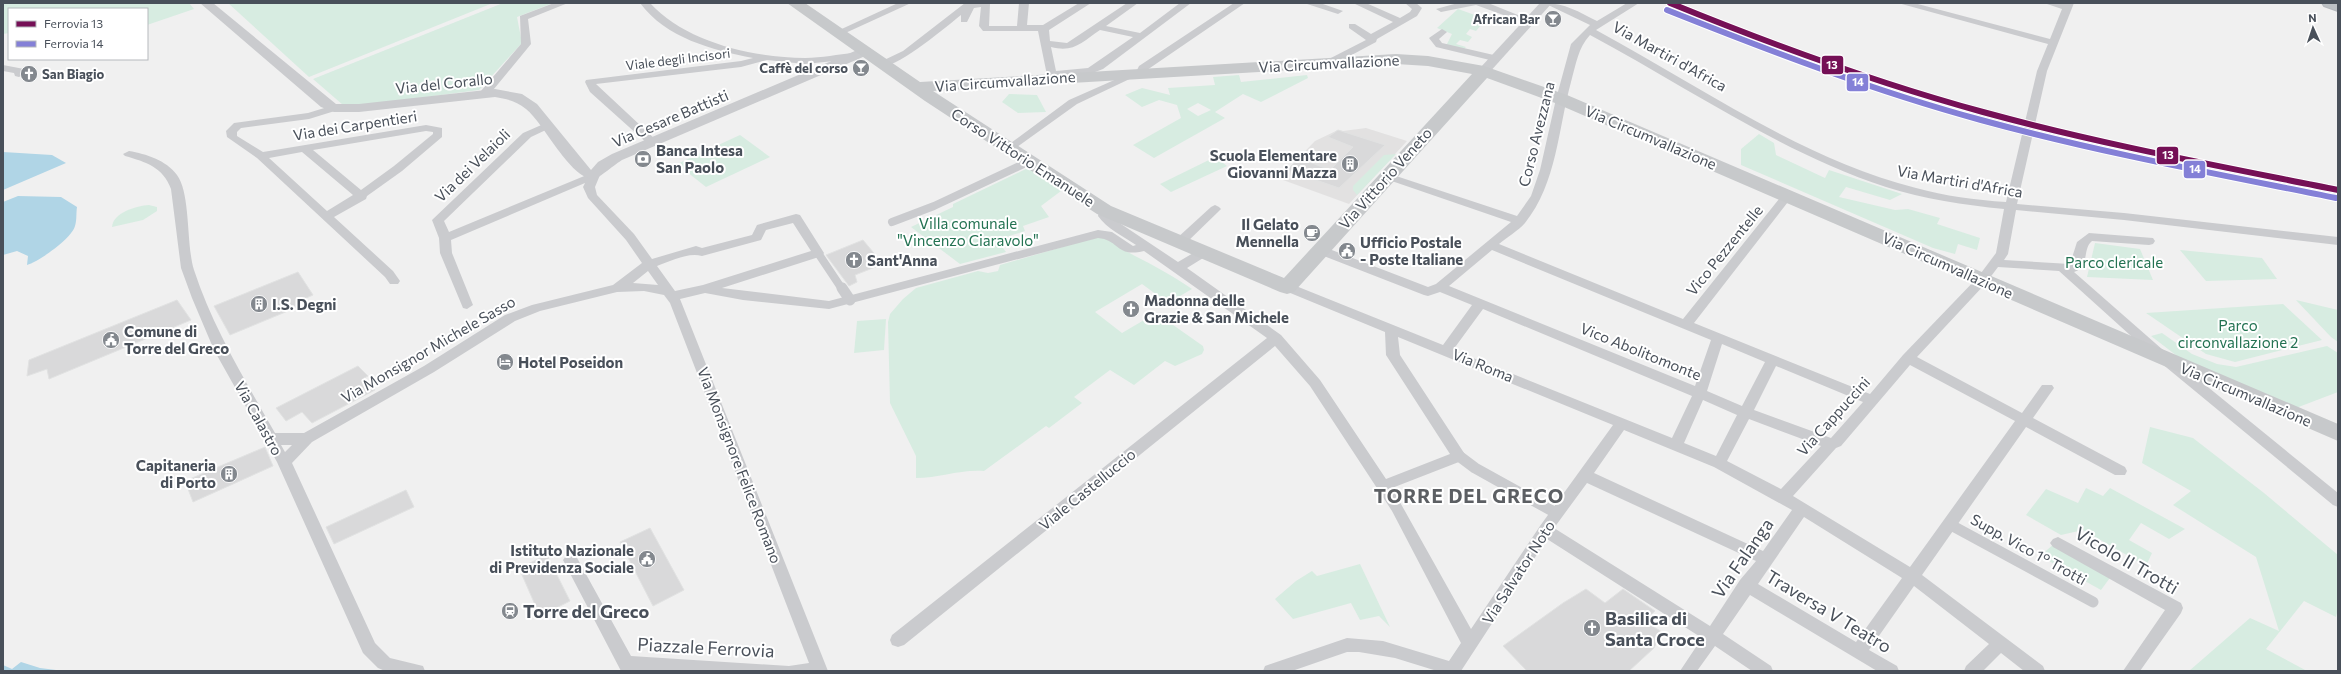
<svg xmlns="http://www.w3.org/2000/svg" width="2341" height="674" viewBox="0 0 2341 674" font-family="Commissioner,sans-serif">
	<rect width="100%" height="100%" fill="#f0f0f0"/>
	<polygon fill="#e2e1e1" points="1366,128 1407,141 1349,204 1283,180 1287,170 1315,141 1338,130 1343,131"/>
	<g fill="#d7ece1" fill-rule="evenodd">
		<polygon points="3,3 189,3 194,9 147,25 147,9 9,9 9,33 3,34"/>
		<polygon points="228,3 493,3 309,77"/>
		<polygon points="503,3 553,3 517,17 522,43 479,90 358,106 343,105 313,79"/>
		<polygon points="1458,9 1486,19 1476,31 1470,29 1466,34 1472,37 1468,42 1460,40 1456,44 1466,47 1464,49 1446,46 1452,34 1437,28"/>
		<path d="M1239,75l2,7 66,-7 1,3 -47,24 -18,-8 -28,18 10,6 -71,40 -21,-13 48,-27 -4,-13 -18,-5 -17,7 -17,-12 17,-7 28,7 -2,-7 47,-3 -2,-8zM1198,103l13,7 -13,6 -11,-7z"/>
		<polygon points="1009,94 1037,95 1046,112 1018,113 1002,102"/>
		<polygon points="1759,134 1774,143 1776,155 1825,178 1829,170 1902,194 1890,200 1846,187 1839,197 1895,210 1908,209 1940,218 1937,224 1980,238 1977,250 1958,244 1955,254 1933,248 1741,165 1741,149"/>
		<polygon points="740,135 770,157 706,187 677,164"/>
		<polygon points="1396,154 1357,195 1353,190 1353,186 1384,155"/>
		<polygon points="1215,157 1227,166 1171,192 1160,184"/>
		<polygon points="1028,168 1061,191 1041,206 1049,217 1023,226 1025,231 997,240 1006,252 960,264 911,227 953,207 953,204"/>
		<path d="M149,205l8,2v4l-14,9 -31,7c1,-15 25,-21 37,-22z"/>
		<path d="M1097,237c14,1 26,13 38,19 20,10 38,20 57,33l-24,14 -26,-19 -47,28 27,21 34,-20 47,33 1,4 -2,4 -27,12 -10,-5 -31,24 -24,-15 -36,27 8,6 -33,25 -3,-2 -62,45c-23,-2 -45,7 -68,7v-22l-26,-53 -2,-81 2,-8 13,-15 13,-11 62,-17 10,2 10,-2 2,-6z"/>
		<polygon points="2095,243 2140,249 2153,280 2087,277"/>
		<polygon points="2180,250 2262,258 2277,279 2206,281"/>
		<polygon points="2296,300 2338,310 2338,342 2331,337"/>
		<polygon points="2283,304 2322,340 2235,362 2206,354 2146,313"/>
		<polygon points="886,319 884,350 854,353 857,321"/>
		<polygon points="2162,333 2192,354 2217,364 2236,367 2327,346 2338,353 2338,392 2296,408 2181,359 2151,336"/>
		<polygon points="2150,427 2193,438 2264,493 2338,555 2338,609 2336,617 2304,601 2266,649 2307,671 2189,671 2250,618 2279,631 2256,557 2173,505 2191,491 2142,463"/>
		<polygon points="2086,488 2103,496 2110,488 2185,529 2169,539 2141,523 2129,540 2152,553 2146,566 2083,530 2061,535 2026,515 2046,489 2078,503"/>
		<polygon points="2054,544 2112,575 2101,590 2040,556"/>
		<polygon points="1360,564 1390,627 1379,616 1360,620 1351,603 1293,619 1275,599 1296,581 1312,571 1317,576"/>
	</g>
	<g fill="#b0d5e6">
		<polygon points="3,152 52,155 66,163 3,190"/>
		<path d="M18,196l43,1 16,10c-1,6 0,13 -2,19 -3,12 -35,35 -48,39l1,-9 -11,-5 -14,4v-53z"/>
		<polygon points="21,662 40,668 64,671 3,671 3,665 12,669"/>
	</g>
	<g fill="#d9d9da" stroke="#e1e2e2">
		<polygon points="1338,130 1385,145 1339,188 1287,170 1299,158 1330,170 1353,147 1328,137"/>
		<polygon points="863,240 883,264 855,275 857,282 849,286 826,255"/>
		<polygon points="298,272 313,295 297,302 300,306 230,335 214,306"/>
		<polygon points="177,300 191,320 49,379 47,369 27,376 29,360"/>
		<polygon points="358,366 368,376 364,378 375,390 312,423 302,412 286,421 276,408"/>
		<polygon points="265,447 273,466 193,502 185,481"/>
		<polygon points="406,490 414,507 334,544 326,527"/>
		<polygon points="650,528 684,590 653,606 620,542"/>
		<polygon points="547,555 570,601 540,616 519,568"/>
		<polygon points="1586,589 1605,603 1623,589 1655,611 1644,621 1662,632 1654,648 1629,671 1527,671 1503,646 1563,603"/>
	</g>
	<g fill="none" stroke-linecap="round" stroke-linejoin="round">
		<defs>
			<polygon id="motorway" points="2322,3 2338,3 2338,11 2324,6"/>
		</defs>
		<use href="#motorway" stroke="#b6b9be" stroke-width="2"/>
		<g stroke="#cacbce" stroke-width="8">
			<polyline points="892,222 934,206 1030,161"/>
			<polyline points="818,253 842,289"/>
		</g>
		<g stroke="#cacbce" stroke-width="11">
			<polyline points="842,288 850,300"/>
			<polyline points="1459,456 1475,468 1556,513"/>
			<polyline points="1949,524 2093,602"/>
		</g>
		<g fill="#cacbce" fill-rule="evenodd">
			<polygon points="554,3 568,3 528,19 531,44 489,95 481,95 481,91 521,44 520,16"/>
			<path d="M640,3h10c35,39 104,55 155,55 17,0 33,-4 49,-5l5,3 -5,3 -49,5 -38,-4 -26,7 -145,17 60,56v4h-8l-58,-52 -5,-10 1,-2 155,-19 12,-3c-41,-8 -87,-20 -113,-55z"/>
			<polygon points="898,3 911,3 841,35 835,35 833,33"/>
			<path d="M965,3l25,1 -1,22h28l2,-23h10l-2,22h16l36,-22h12l-42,27 1,11 17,2 60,-40h11l-32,23 34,7 40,-30h11l-88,66 -13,5 -33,3 -1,3h-8l-10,-49h-55l-4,-5 2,-19 -7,1 -7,14h-6v-7c-14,11 -65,55 -81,51v-4l23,-11zM1100,30l33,7 -45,31 -32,3 -5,-24c23,6 31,-5 49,-17z"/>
			<polygon points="1234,3 1245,3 1147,70 1144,75 1138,75 1077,104 1013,150 1005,150 1004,148 1069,100 1137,70 1139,66"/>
			<polygon points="1304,3 1320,3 1343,11 1338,14"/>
			<polygon points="1353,3 1366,3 1400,18 1410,12 1412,9 1405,3 1416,3 1422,8 1417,16 1377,39 1376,42 1333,65 1325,65 1325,61 1366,40 1349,28 1349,24 1355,24 1371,34 1393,22"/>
			<polygon points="1458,3 1488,3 1533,21 1528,24 1525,23 1476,5 1441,12 1436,9"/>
			<path d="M1544,3c21,0 35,9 53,18l30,-18h12l-43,27c104,56 204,128 320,158 29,8 59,12 90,14l31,-131 11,-27 -150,-41h16l136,36 12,-30 -18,-6h30l-27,68 -30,133 107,9 214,24v8l-214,-25 -108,-10 -8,44 -4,6 66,4 7,-22 12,-9 64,5 2,3 -2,3 -4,1 -57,-4c-10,8 -2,26 -18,31l97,85 167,136v14l-5,-2 -172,-142 -102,-92 -61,-4 -12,16 -69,74 105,56 20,-28h10l2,3 -21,30 92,49 2,4 -2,4h-10l-89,-48 -104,148 121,91 2,5h-21l-23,-18 -18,18h-19l2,-5 23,-22 -75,-58 -45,64 28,16 2,5h-22l-127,-76 -27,39 48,32 2,5h-21l-37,-25 -18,25h-17l22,-33 -155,-99 -86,132h-24l-42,-13 -36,-6h-12l-55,19h-29l2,-5 82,-28 36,3 66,20 12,-18 -69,-132 -82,-125 -35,-40 -371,299 -6,2 -6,-2 -2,-5 2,-5 375,-297 -123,-87c-28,7 -24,-11 -46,-13l-269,71 -86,-9 -38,-7 -25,6 148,372h-207l-58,-111 3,-4 5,-2 5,2 55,100 158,10 20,-3 -139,-360 -6,-8 -20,-4 -27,1 -77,19 -25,10 -81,51 -122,70 -20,21 83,180 15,15 33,8 2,5h-40l-7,-3 -15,-15 -86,-191 -63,-112 -22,-52 -11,-30 -10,-79c-8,-22 -25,-27 -46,-33l-2,-2 6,-3c17,3 37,9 48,24 14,19 9,70 17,95 19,58 51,110 81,163h29l120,-67 81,-51 27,-10 81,-20 29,-22 -16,-23 -38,-42 -5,-11 2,-4 -134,57 1,13 21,52 -6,4 -4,-1 -23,-55 -1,-15 -7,-18 91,-87 23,-10 5,3 -1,2 -19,9 -87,84 5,11 145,-60 6,3 -5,12 2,8 37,39 18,25 44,-13 6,2 50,-13 5,-10 39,-11 4,1 24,38 -2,3 -100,32 107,13 269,-71 14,2 21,14 3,-1c-13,-9 -29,-16 -38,-29l2,-9h8l4,11 66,44 22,-13h8l2,3 -2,3 -21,13 94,67 39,45 66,99 64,-25 -64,-99 -1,-23 -102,-42 -2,-3 6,-4 4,1 152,61 29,-40 -32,-13 -12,4 -4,-1 -108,-42 -2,-3 2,-3h8l104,40 8,-3 75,-62 -128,-44 -2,-2 6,-3 130,43 14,-20 9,-26 16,-71 15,-55 19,-19zM1590,35c97,52 190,117 296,152 38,12 78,18 118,22l-8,44 -18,24 -75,78 -33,39 -176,-71 97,-125 2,-2 -2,-2h-8l-100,125 -184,-75c8,-7 19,-13 26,-21 32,-40 33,-94 46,-141 5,-18 7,-34 19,-47zM793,223l18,28 -108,34 -28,6 -18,-25c14,-5 31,-14 45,-10l59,-16 5,-10zM1492,250l219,90 -16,46 -246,-100zM648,271l10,14 -25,-2zM1483,309l209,87 -20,42 -219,-88zM1398,337l215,88 -73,101 -69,103 -79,-141 72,-28 2,-4 -66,-101zM1722,344l43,18 -23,44 -35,-15zM1910,365l105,56 -105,146 -117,-71 43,-48 5,-2zM1776,366l87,36 -32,36 -77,-28zM1703,400l34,15 -21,41 -32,-13zM1749,419l72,27 -40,43 -54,-28zM1624,430l90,37 78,43 -29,41 -169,-78zM281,445h11l-7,7zM1587,483l169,78 -16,19 -30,46 -156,-98zM1804,517l98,61 -46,64 -98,-58z"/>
			<polygon points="1442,29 1447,32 1439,39 1442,43 1498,56 1499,58 1494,61 1436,47 1429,38"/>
			<polygon points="3,65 24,69 24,74 19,77 15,76 14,73 3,71"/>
			<path d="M334,105l4,1v4l-29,9 -68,9 -4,4v4l26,16 163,-27 16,3v9l-40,34 -35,25 -1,3 -32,18 59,54 7,10 -2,3h-8l-5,-7 -128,-119 -30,-21 -1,-6 8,-8 74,-10zM426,131l7,1v2l-39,32 -33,24 -48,-40zM302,152l51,43 -26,16 -58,-53z"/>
			<polygon points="1215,205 1219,207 1221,209 1219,211 1184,245 1176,245 1174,242 1176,239 1211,207"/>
			<polygon points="2058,537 2181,603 2183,608 2181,613 2140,671 2123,671 2165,610 2053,547 2050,543 2053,539"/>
		</g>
		<g fill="#cacbce" fill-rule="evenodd">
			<path d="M200,3h13l123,101h23l136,-15 27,5 15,10 54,66 7,-8 14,-8 250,-106h8l2,3 -2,3 -248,106c-5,3 -25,19 -27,19 -24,2 -51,-56 -69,-70 -10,-8 -19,-10 -31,-12l-136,15h-25l-13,-5z"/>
			<polygon points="1540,3 1552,3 1488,74 1480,74 1478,71 1480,68"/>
		</g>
		<path fill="#c7c9cb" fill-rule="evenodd" d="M787,3h18l115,79 476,-28 32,2 56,10 83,29 771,329v17l-783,-338 -68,-25 -193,214 -7,2 -7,-2 -183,-78 -172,-113zM1396,64l32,2 44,8 -188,204 -173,-72 -178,-115z"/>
		<use href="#motorway" fill="#bcc0c4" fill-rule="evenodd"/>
		<defs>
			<path id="rail-1" d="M1670,3c103,42 206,80 313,109 117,32 236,54 355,78"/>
			<path id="rail-2" d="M1667,10c103,41 207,81 314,110 117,32 236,54 355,78"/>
		</defs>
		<use href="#rail-1" stroke="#fff" stroke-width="8"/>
		<use href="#rail-2" stroke="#fff" stroke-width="8"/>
		<use href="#rail-1" stroke="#751056" stroke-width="6"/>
		<use href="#rail-2" stroke="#8480d7" stroke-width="6"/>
	</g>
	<defs>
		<symbol id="bar-disc" viewBox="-11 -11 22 22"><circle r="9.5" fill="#83888e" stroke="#fff"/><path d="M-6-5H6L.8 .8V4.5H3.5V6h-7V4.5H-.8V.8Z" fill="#fff"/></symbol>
		<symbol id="church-disc" viewBox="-11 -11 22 22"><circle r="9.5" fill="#83888e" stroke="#fff"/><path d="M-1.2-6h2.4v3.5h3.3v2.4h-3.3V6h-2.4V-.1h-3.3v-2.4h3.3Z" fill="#fff"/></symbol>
		<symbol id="bank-disc" viewBox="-11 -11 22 22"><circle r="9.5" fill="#83888e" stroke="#fff"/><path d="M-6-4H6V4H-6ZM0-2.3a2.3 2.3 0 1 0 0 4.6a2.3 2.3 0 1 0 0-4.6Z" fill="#fff"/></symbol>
		<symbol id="building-disc" viewBox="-11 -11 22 22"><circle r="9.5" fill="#83888e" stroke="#fff"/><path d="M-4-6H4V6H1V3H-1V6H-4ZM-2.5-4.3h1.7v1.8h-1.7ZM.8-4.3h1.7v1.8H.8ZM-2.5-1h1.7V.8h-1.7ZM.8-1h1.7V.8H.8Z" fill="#fff"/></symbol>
		<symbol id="cafe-disc" viewBox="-11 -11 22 22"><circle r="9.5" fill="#83888e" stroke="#fff"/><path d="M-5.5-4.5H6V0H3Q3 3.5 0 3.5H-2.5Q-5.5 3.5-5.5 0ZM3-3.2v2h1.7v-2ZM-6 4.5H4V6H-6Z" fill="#fff"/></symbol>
		<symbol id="civic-disc" viewBox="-11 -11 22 22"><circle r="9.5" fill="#83888e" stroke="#fff"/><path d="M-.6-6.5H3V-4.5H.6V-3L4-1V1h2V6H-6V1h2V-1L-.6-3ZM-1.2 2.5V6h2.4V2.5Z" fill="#fff"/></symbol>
		<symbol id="hotel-disc" viewBox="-11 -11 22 22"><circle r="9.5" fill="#83888e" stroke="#fff"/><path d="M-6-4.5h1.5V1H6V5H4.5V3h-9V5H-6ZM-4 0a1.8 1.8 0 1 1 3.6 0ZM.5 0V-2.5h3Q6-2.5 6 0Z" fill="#fff"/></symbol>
		<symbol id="station-disc" viewBox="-11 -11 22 22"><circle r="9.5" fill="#83888e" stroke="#fff"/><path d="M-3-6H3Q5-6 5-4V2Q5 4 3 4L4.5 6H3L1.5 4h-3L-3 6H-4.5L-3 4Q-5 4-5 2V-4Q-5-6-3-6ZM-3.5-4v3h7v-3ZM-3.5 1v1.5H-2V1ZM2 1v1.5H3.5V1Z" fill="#fff"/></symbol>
	</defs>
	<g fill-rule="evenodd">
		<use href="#bar-disc" x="1543" y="9" width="20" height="20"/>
		<use href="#bar-disc" x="851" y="58" width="20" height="20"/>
		<use href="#church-disc" x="19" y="64" width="20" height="20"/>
		<use href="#bank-disc" x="633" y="149" width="20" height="20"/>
		<use href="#building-disc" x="1340" y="154" width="20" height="20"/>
		<use href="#cafe-disc" x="1302" y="223" width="20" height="20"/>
		<use href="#civic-disc" x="1337" y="241" width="20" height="20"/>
		<use href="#church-disc" x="844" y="250" width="20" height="20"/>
		<use href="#building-disc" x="249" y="294" width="20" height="20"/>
		<use href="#church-disc" x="1121" y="299" width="20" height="20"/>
		<use href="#civic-disc" x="101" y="330" width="20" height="20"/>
		<use href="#hotel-disc" x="495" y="352" width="20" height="20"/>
		<use href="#building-disc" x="219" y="464" width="20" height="20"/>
		<use href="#civic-disc" x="637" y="549" width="20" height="20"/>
		<use href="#station-disc" x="500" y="601" width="20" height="20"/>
		<use href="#church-disc" x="1582" y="618" width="20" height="20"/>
	</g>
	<g text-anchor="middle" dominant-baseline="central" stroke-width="4" stroke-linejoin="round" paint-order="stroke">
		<g font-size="13" font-weight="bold" fill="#49505a" stroke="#fff" text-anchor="end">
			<text x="1540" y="19">African Bar</text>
			<text x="848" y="68">Caffè del corso</text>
			<text x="42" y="74" text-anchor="start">San Biagio</text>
		</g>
		<g font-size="13" fill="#49505a" stroke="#fff">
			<text transform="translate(678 59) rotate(-7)">Viale degli Incisori</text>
		</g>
		<g font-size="15" fill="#49505a" stroke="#fff">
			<text transform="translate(1670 56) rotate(29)">Via Martiri d'Africa</text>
			<text transform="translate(1329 63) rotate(-3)">Via Circumvallazione</text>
			<text transform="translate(1005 81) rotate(-4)">Via Circumvallazione</text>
			<text transform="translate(444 83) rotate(-6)">Via del Corallo</text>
			<text transform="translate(670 118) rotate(-23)">Via Cesare Battisti</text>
			<text transform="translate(355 125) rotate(-9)">Via dei Carpentieri</text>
			<text transform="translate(1536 134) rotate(-76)">Corso Avezzana</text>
			<text transform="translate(1651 137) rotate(23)">Via Circumvallazione</text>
			<text transform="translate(1023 157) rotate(33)">Corso Vittorio Emanuele</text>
			<text transform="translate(472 165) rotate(-44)">Via dei Velaioli</text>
			<text transform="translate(1385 178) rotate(-48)">Via Vittorio Veneto</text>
			<text transform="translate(1960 181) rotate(10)">Via Martiri d'Africa</text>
			<text transform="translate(1724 250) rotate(-51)">Vico Pezzentelle</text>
			<text transform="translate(1948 265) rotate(24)">Via Circumvallazione</text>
			<text transform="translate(428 349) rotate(-30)">Via Monsignor Michele Sasso</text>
			<text transform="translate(1641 351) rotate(22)">Vico Abolitomonte</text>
			<text transform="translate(1483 365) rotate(22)">Via Roma</text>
			<text transform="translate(2246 394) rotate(23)">Via Circumvallazione</text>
			<text transform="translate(1833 416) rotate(-48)">Via Cappuccini</text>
			<text transform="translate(259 418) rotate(61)">Via Calastro</text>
			<text transform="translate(740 465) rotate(69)">Via Monsignore Felice Romano</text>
			<text transform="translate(1087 489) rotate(-39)">Viale Castelluccio</text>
			<text transform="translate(2029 549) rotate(29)">Supp. Vico 1° Trotti</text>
			<text transform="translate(1518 572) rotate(-57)">Via Salvator Noto</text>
		</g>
		<g font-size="15" font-weight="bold" fill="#49505a" stroke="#fff" text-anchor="start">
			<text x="656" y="150">Banca Intesa<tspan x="656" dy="17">San Paolo</tspan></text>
			<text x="1337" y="155" text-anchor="end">Scuola Elementare<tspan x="1337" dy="17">Giovanni Mazza</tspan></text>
			<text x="1299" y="224" text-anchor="end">Il Gelato<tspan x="1299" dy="17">Mennella</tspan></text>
			<text x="1360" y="242">Ufficio Postale<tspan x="1360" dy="17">- Poste Italiane</tspan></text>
			<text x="867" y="260">Sant'Anna</text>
			<text x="1144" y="300">Madonna delle<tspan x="1144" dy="17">Grazie &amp; San Michele</tspan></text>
			<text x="272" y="304">I.S. Degni</text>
			<text x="124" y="331">Comune di<tspan x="124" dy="17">Torre del Greco</tspan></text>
			<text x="518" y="362">Hotel Poseidon</text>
			<text x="216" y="465" text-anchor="end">Capitaneria<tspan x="216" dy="17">di Porto</tspan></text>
			<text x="634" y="550" text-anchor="end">Istituto Nazionale<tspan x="634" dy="17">di Previdenza Sociale</tspan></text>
		</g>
		<g font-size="15" fill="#237252" stroke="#fff">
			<text x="968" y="223">Villa comunale<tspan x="968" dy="17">"Vincenzo Ciaravolo"</tspan></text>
			<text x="2114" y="262">Parco clericale</text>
			<text x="2238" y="325">Parco<tspan x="2238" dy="17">circonvallazione 2</tspan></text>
		</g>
		<g font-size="18" fill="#49505a" stroke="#fff">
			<text transform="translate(1742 558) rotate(-55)">Via Falanga</text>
			<text transform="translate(2127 560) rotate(30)">Vicolo II Trotti</text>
			<text transform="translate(1829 611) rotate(31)">Traversa V Teatro</text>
			<text transform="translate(706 647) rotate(3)">Piazzale Ferrovia</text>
		</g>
		<g font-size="18" font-weight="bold" fill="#49505a" stroke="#fff" text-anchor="start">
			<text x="523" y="611">Torre del Greco</text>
			<text x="1605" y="618">Basilica di<tspan x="1605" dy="21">Santa Croce</tspan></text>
		</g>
		<g font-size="19" font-weight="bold" letter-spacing="1" fill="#5c5f63" stroke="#fff">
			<text x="1469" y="495">TORRE DEL GRECO</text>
		</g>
	</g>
	<g stroke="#fff" stroke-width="1.5">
		<rect x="1821" y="55" width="23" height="20" rx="4" fill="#751056"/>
		<rect x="1846" y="73" width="23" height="19" rx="4" fill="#8480d7"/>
		<rect x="2156" y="146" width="23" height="19" rx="4" fill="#751056"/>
		<rect x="2183" y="160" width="23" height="19" rx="4" fill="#8480d7"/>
	</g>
	<g font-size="11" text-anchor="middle" font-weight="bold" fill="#fff">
		<text x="1832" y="69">13</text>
		<text x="1858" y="86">14</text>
		<text x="2168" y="159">13</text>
		<text x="2195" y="173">14</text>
	</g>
	<rect width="2341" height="674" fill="none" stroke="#49505a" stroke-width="8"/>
	<rect x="8" y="8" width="140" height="52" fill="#ffffff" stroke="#b6b9bd"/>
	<rect x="16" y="21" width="20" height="6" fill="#751056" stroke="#b6b9bd"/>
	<text x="44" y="28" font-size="12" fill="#49505a">Ferrovia 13</text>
	<rect x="16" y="41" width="20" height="6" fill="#8480d7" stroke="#b6b9bd"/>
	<text x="44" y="48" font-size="12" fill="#49505a">Ferrovia 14</text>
	<g transform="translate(2313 28) rotate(357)" stroke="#ffffff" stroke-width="3" paint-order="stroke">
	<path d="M0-3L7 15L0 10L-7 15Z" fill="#49505a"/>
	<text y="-6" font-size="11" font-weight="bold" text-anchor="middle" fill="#49505a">N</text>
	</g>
</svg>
